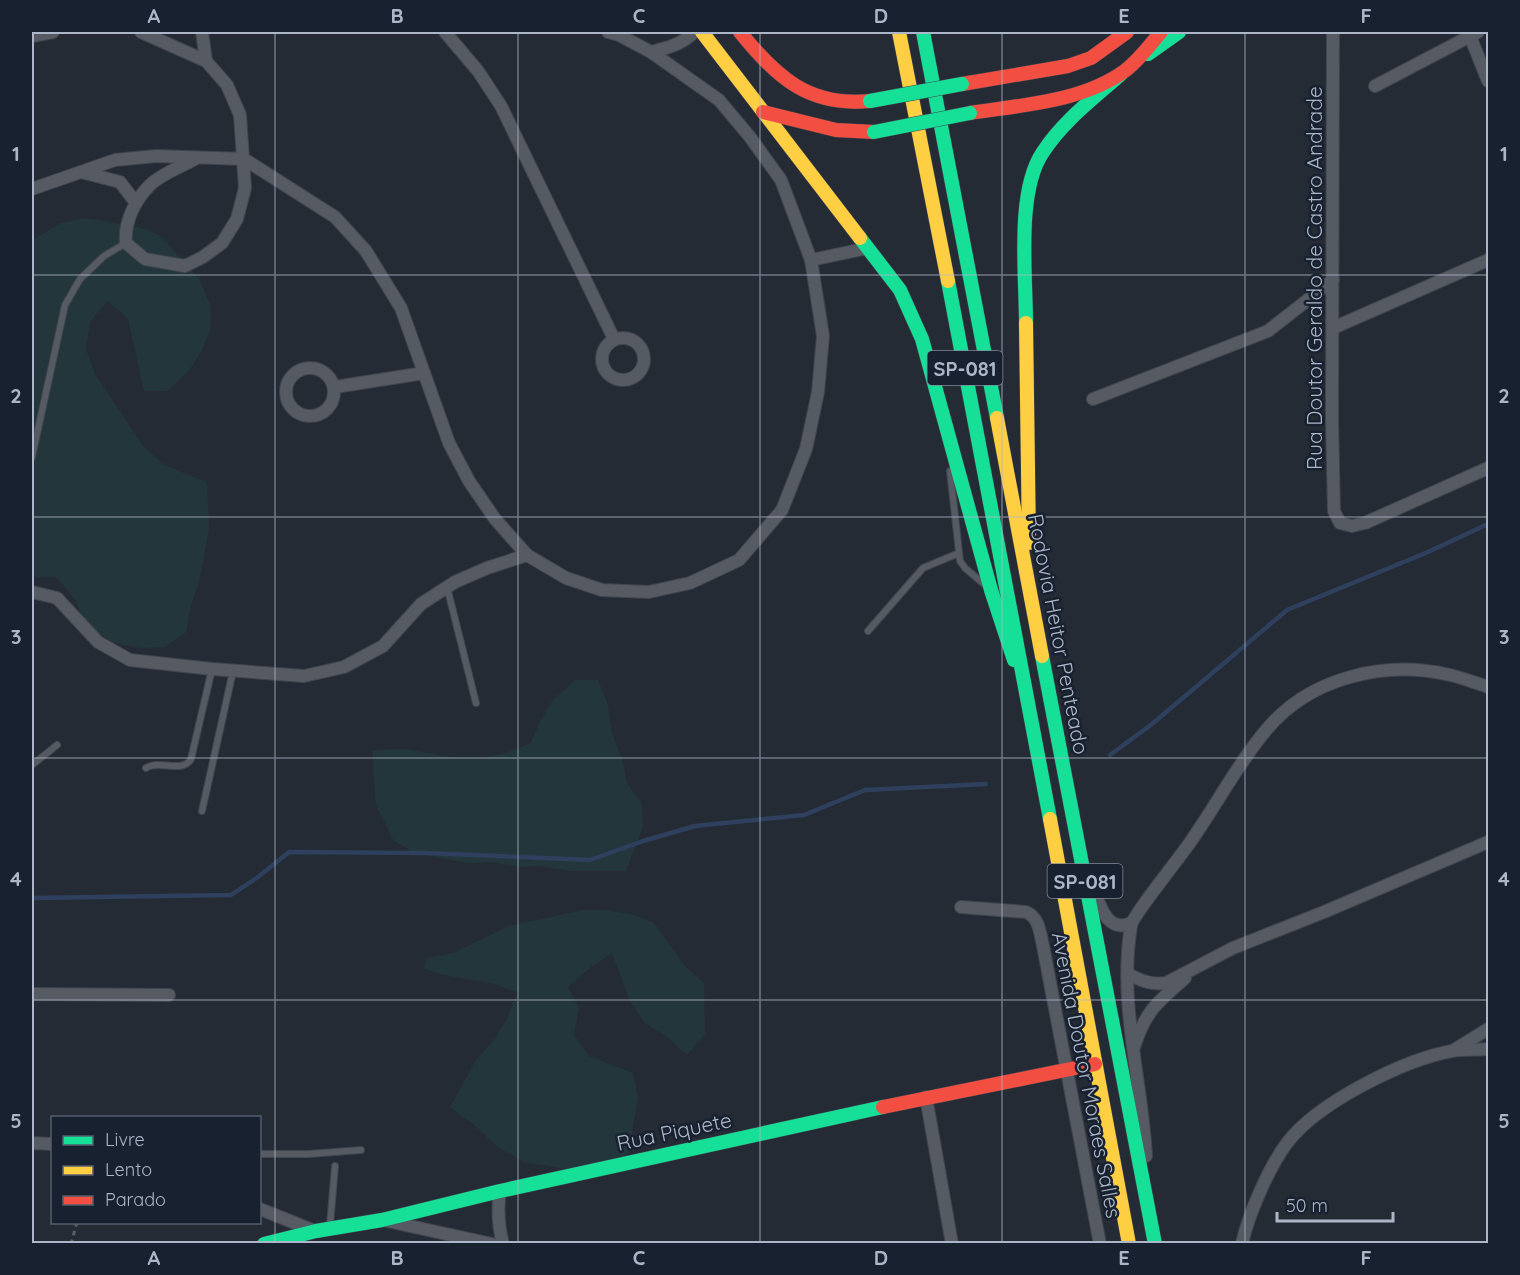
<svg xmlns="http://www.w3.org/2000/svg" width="1520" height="1275" viewBox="0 0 1520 1275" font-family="Quicksand,sans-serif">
	<rect width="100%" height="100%" fill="#252b35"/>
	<g fill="#22363b">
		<polygon points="85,218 139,227 161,236 200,280 210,305 211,328 202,350 189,371 167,391 144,391 128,319 108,301 90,322 86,349 95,374 144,447 164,465 207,482 209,529 199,583 191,605 186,632 165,647 141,648 114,643 85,624 75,599 56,577 32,577 32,439 34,433 32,401 32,240 61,223"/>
		<polygon points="575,680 598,680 608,705 612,734 622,758 627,783 642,804 643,827 626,871 570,871 542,866 519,867 492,862 468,863 414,853 393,840 376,805 372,750 404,749 458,758 482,758 506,753 531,743 540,721 553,700"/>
		<polygon points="582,910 605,910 632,914 654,923 684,965 704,983 705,1034 687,1055 667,1037 646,1024 631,1003 612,953 590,968 568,987 579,1008 574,1035 589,1056 633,1073 638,1097 629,1152 607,1171 579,1171 524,1162 499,1148 474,1125 450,1107 476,1060 494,1040 507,1019 515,997 519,993 494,984 440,974 423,968 428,958 453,953 509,926"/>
	</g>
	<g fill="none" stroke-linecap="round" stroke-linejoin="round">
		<g stroke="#2e405e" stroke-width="4.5">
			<polyline points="1110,755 1152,724 1287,610 1428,552 1488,524"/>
			<polyline points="32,898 231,895 258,877 289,852 426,853 590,860 643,841 695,826 804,815 865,790 986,784"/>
		</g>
		<defs>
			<g id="lane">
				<polyline points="32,457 65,305 80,279 104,256 126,243"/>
				<polyline points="950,471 960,561 965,568 985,585"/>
				<polyline points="447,587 476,703"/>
				<polyline points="868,631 923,568 959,553"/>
				<polyline points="32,765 57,745"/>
				<path d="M146,768c13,-9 36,6 45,-9l21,-90"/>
				<polyline points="202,811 233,671"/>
				<polyline points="260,1154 309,1154 361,1150"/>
				<polyline points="330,1225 335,1166"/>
			</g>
			<g id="street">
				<path d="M141,32l65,29 21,24 13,30 5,73 -8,31 -15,24 -19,14 -18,9 -40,-7 -19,-16c-2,-21 9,-43 24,-58 11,-11 31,-18 45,-26"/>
				<polyline points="202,32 206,61"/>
				<polyline points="445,32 478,71 501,106 614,339"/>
				<polyline points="1333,32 1332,420 1334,511 1340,523 1352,526 1365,523 1488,468"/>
				<polyline points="32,36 53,32"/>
				<polyline points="1470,36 1488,81"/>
				<path d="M651,52c16,-4 32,-8 43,-20"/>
				<polyline points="1375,86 1478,32"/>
				<polyline points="81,172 120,182 136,203"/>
				<polyline points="32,189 115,160 156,156 244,159 335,217 366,251 401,308 449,443 469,481 495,519 527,555 566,578 602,590 649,592 690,583 739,560 782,510 806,449 818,392 823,336 811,260 781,180 750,137 719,100 651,52 619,35 608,32"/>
				<polyline points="811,260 868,248"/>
				<polyline points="1333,328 1488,260"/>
				<circle cx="623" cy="359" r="21"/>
				<circle cx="310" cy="392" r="24"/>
				<polyline points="335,387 424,373"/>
				<polyline points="1093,399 1268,331 1333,280"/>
				<polyline points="32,592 57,598 98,642 130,660 212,669 304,676 344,667 383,646 421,604 455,582 487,568 527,555"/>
				<path d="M1095,893c6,16 14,40 36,30"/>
				<path d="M961,907l65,5c13,5 14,21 17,34l57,298"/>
				<path d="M1128,974c14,7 23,11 38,9l67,-35 91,-36 164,-70"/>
				<polyline points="32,994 169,995"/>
				<path d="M1134,1047c12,-37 23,-44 51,-69"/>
				<polyline points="1454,1050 1488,1029"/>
				<polyline points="926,1097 952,1244"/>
				<polyline points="32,1143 52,1144"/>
				<path d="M1146,1156c-4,-75 -28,-153 -15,-230 1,-10 51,-71 60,-85 26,-37 47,-78 76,-112 44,-52 118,-69 183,-54 13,3 26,8 38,12"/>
				<path d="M500,1191c-3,19 -2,34 3,53"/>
				<polyline points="260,1209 315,1231"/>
				<polyline points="387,1221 492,1244"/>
				<path d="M1242,1244c6,-29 27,-77 45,-101 30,-40 116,-83 165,-92 12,-2 25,-1 36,-2"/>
			</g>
			<g id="fast">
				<polyline points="923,32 997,418"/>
				<polyline points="1148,54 1179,32"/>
				<polyline points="860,238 900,290 922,339 991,590 1014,660"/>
				<polyline points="948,281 1050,819"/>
				<path d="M1026,323c0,-48 -10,-132 17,-171 20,-31 51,-54 78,-78"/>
				<polyline points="1042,656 1155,1244"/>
				<polyline points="264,1244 316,1231 382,1220 500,1191 883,1107"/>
			</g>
			<g id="slow">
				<polyline points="702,32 860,238"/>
				<polyline points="899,32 948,281"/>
				<polyline points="1026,323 1029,543"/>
				<polyline points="997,418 1042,656"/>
				<polyline points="1050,819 1129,1244"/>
			</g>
			<g id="jam">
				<path d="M740,32c36,45 69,75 130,69"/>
				<polyline points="962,84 1068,66 1091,58 1127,32"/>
				<polyline points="763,112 836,130 874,132"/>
				<path d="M970,113c51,-8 113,-11 156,-43 14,-11 24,-25 35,-38"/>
				<polyline points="883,1107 1095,1064"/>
			</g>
		</defs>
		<use href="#lane" stroke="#41454d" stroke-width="8"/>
		<use href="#street" stroke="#41454d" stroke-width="14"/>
		<use href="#fast" stroke="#41454d" stroke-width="15"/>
		<use href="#slow" stroke="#41454d" stroke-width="15"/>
		<use href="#jam" stroke="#41454d" stroke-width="15"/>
		<polyline stroke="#585e66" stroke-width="3" stroke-dasharray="4.5 4.5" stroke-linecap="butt" points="71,1244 77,1222"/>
		<use href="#lane" stroke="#555a63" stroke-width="6"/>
		<use href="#street" stroke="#555a63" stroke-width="12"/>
		<use href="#fast" stroke="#16e098" stroke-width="14"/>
		<use href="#slow" stroke="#ffcf43" stroke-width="14"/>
		<use href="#jam" stroke="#f24e42" stroke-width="14"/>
		<defs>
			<g id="fast-bridge">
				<polyline points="870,101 962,84"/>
				<polyline points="874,132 970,113"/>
			</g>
		</defs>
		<use href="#fast-bridge" stroke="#424851" stroke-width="15" stroke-linecap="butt"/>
		<use href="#fast-bridge" stroke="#16e098" stroke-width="14"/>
	</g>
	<path fill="none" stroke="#adb6c8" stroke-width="1.5" stroke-opacity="0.55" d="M275,32v1212M518,32v1212M760,32v1212M1002,32v1212M1245,32v1212M32,275h1456M32,517h1456M32,758h1456M32,1000h1456"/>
	<g text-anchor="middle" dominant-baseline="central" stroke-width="5" stroke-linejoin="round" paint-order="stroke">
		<g fill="#182130" stroke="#80899a" stroke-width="1.5">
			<rect x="927.5" y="351" width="75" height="34" rx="4.5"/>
			<rect x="1047.5" y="864" width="75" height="34" rx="4.5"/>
		</g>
		<g font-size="20" font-weight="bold" fill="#adb6c8">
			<text x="965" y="368">SP-081</text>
			<text x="1085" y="881">SP-081</text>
		</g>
		<g font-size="21" fill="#adb6c8" stroke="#182130">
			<text transform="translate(1314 278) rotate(-90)">Rua Doutor Geraldo de Castro Andrade</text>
			<text transform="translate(1059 634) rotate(79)">Rodovia Heitor Penteado</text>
			<text transform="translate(1087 1075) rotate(79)">Avenida Doutor Moraes Salles</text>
			<text transform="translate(674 1131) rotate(-12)">Rua Piquete</text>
		</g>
	</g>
	<rect width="1520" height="1275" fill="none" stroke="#182130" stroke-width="66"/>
	<rect x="51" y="1116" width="210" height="108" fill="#182130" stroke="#545d6d" stroke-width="1.5"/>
	<rect x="63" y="1136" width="30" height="9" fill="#16e098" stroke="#545d6d" stroke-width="1.5"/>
	<text x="105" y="1146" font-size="18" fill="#adb6c8">Livre</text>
	<rect x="63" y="1166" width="30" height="9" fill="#ffcf43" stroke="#545d6d" stroke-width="1.5"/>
	<text x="105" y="1176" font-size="18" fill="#adb6c8">Lento</text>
	<rect x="63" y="1196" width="30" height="9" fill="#f24e42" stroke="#545d6d" stroke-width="1.5"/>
	<text x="105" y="1206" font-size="18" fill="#adb6c8">Parado</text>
	<path d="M1277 1212v9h116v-9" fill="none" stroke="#adb6c8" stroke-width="3"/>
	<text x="1286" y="1212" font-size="18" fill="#adb6c8" stroke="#182130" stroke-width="4.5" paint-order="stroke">50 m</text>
	<rect x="33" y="33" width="1454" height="1209" fill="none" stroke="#adb6c8" stroke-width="2"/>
	<g font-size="20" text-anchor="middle" font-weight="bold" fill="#adb6c8">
		<text x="154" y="23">A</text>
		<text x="397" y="23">B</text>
		<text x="639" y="23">C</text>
		<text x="881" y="23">D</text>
		<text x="1124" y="23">E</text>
		<text x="1366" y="23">F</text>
		<text x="16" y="161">1</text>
		<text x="1504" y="161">1</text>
		<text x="16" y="403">2</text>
		<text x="1504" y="403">2</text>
		<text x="16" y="644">3</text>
		<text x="1504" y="644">3</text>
		<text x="16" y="886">4</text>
		<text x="1504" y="886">4</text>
		<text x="16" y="1128">5</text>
		<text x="1504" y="1128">5</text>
		<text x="154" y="1265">A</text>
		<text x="397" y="1265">B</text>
		<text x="639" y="1265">C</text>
		<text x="881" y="1265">D</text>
		<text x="1124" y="1265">E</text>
		<text x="1366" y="1265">F</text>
	</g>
</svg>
